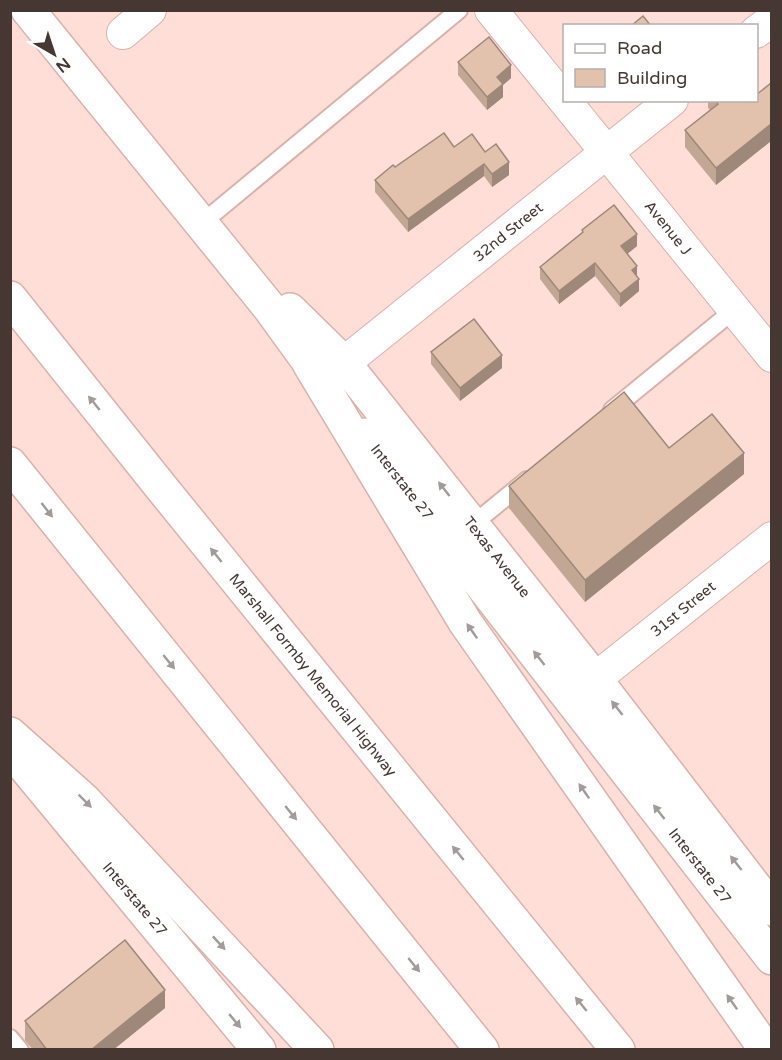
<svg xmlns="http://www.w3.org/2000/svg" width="782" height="1060" viewBox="0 0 782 1060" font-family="'Varela Round',sans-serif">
	<rect width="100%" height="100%" fill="#feded7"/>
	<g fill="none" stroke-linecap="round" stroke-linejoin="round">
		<defs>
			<g id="lane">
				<polyline points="202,223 459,10"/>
				<polyline points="612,410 734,310"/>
				<polyline points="472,525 527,480"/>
				<polyline points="10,1038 20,1050"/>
			</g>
			<g id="street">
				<polyline points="491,10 772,356"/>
				<polyline points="756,32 772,20"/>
				<polyline points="123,33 150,10"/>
				<polyline points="344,363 672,100"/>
				<polyline points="595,679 772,538"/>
			</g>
			<g id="secondary">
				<polyline points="28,10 269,307 327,387"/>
				<polyline points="290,310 344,363 595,679 772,909"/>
				<polyline points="365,435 772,958"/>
				<polyline points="10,749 259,1050"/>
			</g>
			<g id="highway">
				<polyline points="10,298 161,487 618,1050"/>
				<polyline points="310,365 465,622 766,1050"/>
				<polyline points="10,464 482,1050"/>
				<polyline points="10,734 84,800 317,1050"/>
			</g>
		</defs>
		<use href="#lane" stroke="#d9b2aa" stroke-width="20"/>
		<use href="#street" stroke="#d9b2aa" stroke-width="34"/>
		<use href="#secondary" stroke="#d9b2aa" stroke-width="36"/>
		<use href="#highway" stroke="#d9b2aa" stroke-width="36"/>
		<use href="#lane" stroke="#fff" stroke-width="16"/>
		<use href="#street" stroke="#fff" stroke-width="32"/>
		<use href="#secondary" stroke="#fff" stroke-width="33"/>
		<use href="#highway" stroke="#fff" stroke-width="33"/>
	</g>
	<g fill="#c2a795">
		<polygon points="458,62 511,78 503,85 503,97 487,110 458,75"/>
		<polygon points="771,83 771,141 716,185 685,147 685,130 710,110 708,108 708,100 756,100"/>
		<polygon points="454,147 485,152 509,175 492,187 484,176 408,232 375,192 375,180 395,167"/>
		<polygon points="582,230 637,246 627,254 637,276 639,291 620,307 595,276 559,304 540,279 540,267 582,234"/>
		<polygon points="431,352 502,368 460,401 431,364"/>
		<polygon points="669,448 744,474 585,602 509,508 509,486"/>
		<polygon points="165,1008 113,1050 33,1050 25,1040 25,1021"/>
	</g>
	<g fill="#9e8879">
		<polygon points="511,65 511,78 503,85 503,97 487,110 487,97 497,77"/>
		<polygon points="771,124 771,141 716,185 716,168"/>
		<polygon points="509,162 509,175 492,187 492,174"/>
		<polygon points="484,164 484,176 408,232 408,219"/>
		<polygon points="637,234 637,246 621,259 621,246"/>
		<polygon points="595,263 595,276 559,304 559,291"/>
		<polygon points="637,266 637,278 632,270"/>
		<polygon points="639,279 639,291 620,307 620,294"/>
		<polygon points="502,355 502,368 460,401 460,388"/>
		<polygon points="744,453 744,474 585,602 585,580"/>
		<polygon points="165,990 165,1008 113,1050 91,1050"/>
	</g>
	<g fill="#e2c2ad" stroke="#9e8879" stroke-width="1.5">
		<polygon points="643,16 651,26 631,26"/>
		<polygon points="489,37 511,65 497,77 503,84 487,97 458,62"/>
		<polygon points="771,83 771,124 716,168 685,130 718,104 715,100 756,100 756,95"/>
		<polygon points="444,133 454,147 472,134 485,152 496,144 509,162 492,174 484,164 408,219 375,180 393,165 395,167"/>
		<polygon points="614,205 637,234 621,246 637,266 632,270 639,279 620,294 595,263 559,291 540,267 583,232 582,230"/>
		<polygon points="474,319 502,355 460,388 431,352"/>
		<polygon points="624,392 669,448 712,414 744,453 585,580 509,486"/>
		<polygon points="125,940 165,990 91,1050 47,1050 25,1021"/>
	</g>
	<defs><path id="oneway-solid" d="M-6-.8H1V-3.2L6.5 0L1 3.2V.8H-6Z" transform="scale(1.5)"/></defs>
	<g fill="#a29b99">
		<use href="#oneway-solid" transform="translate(94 403) rotate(-129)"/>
		<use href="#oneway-solid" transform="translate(444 489) rotate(-128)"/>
		<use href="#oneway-solid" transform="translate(47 510) rotate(52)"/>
		<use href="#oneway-solid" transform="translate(216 555) rotate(-129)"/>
		<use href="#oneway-solid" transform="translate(472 631) rotate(-125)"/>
		<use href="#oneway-solid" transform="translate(539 658) rotate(-128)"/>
		<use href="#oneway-solid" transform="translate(169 662) rotate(51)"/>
		<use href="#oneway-solid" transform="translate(617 708) rotate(-128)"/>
		<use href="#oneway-solid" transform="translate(584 791) rotate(-125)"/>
		<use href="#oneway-solid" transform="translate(85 801) rotate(45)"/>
		<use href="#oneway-solid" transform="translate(659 812) rotate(-128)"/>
		<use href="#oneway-solid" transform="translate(291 813) rotate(51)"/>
		<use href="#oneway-solid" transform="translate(458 853) rotate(-129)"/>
		<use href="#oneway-solid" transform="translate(736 863) rotate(-128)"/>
		<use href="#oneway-solid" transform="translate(219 943) rotate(47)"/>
		<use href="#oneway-solid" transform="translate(414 965) rotate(51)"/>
		<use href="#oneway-solid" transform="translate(732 1002) rotate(-125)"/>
		<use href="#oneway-solid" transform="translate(581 1004) rotate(-129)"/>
		<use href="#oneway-solid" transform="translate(235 1021) rotate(50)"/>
	</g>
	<g text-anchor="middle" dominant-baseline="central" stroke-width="4.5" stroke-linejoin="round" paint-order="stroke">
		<g font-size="15" fill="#463733" stroke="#fff">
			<text transform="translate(668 228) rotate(51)">Avenue J</text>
			<text transform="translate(508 232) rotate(-39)">32nd Street</text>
			<text transform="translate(402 482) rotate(52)">Interstate 27</text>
			<text transform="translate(497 557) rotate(52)">Texas Avenue</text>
			<text transform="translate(683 609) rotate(-39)">31st Street</text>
			<text transform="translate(313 675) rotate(51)">Marshall Formby Memorial Highway</text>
			<text transform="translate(700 866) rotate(52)">Interstate 27</text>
			<text transform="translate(135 899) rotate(50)">Interstate 27</text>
		</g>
	</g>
	<rect width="782" height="1060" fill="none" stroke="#463733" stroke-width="24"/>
	<rect x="563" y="24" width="195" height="78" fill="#ffffff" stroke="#b5afad" stroke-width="1.5"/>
	<rect x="575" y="44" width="30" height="9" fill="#ffffff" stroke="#b5afad" stroke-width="1.5"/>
	<text x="617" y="54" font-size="18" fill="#463733">Road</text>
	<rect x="575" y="69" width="30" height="18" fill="#e2c2ad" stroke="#b5afad" stroke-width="1.5"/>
	<text x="617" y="84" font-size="18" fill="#463733">Building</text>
	<g transform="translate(54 54) rotate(141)" stroke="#ffffff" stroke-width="4.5" paint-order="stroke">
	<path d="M0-4.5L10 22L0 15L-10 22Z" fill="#463733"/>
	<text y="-9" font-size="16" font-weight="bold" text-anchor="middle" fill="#463733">N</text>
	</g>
</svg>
